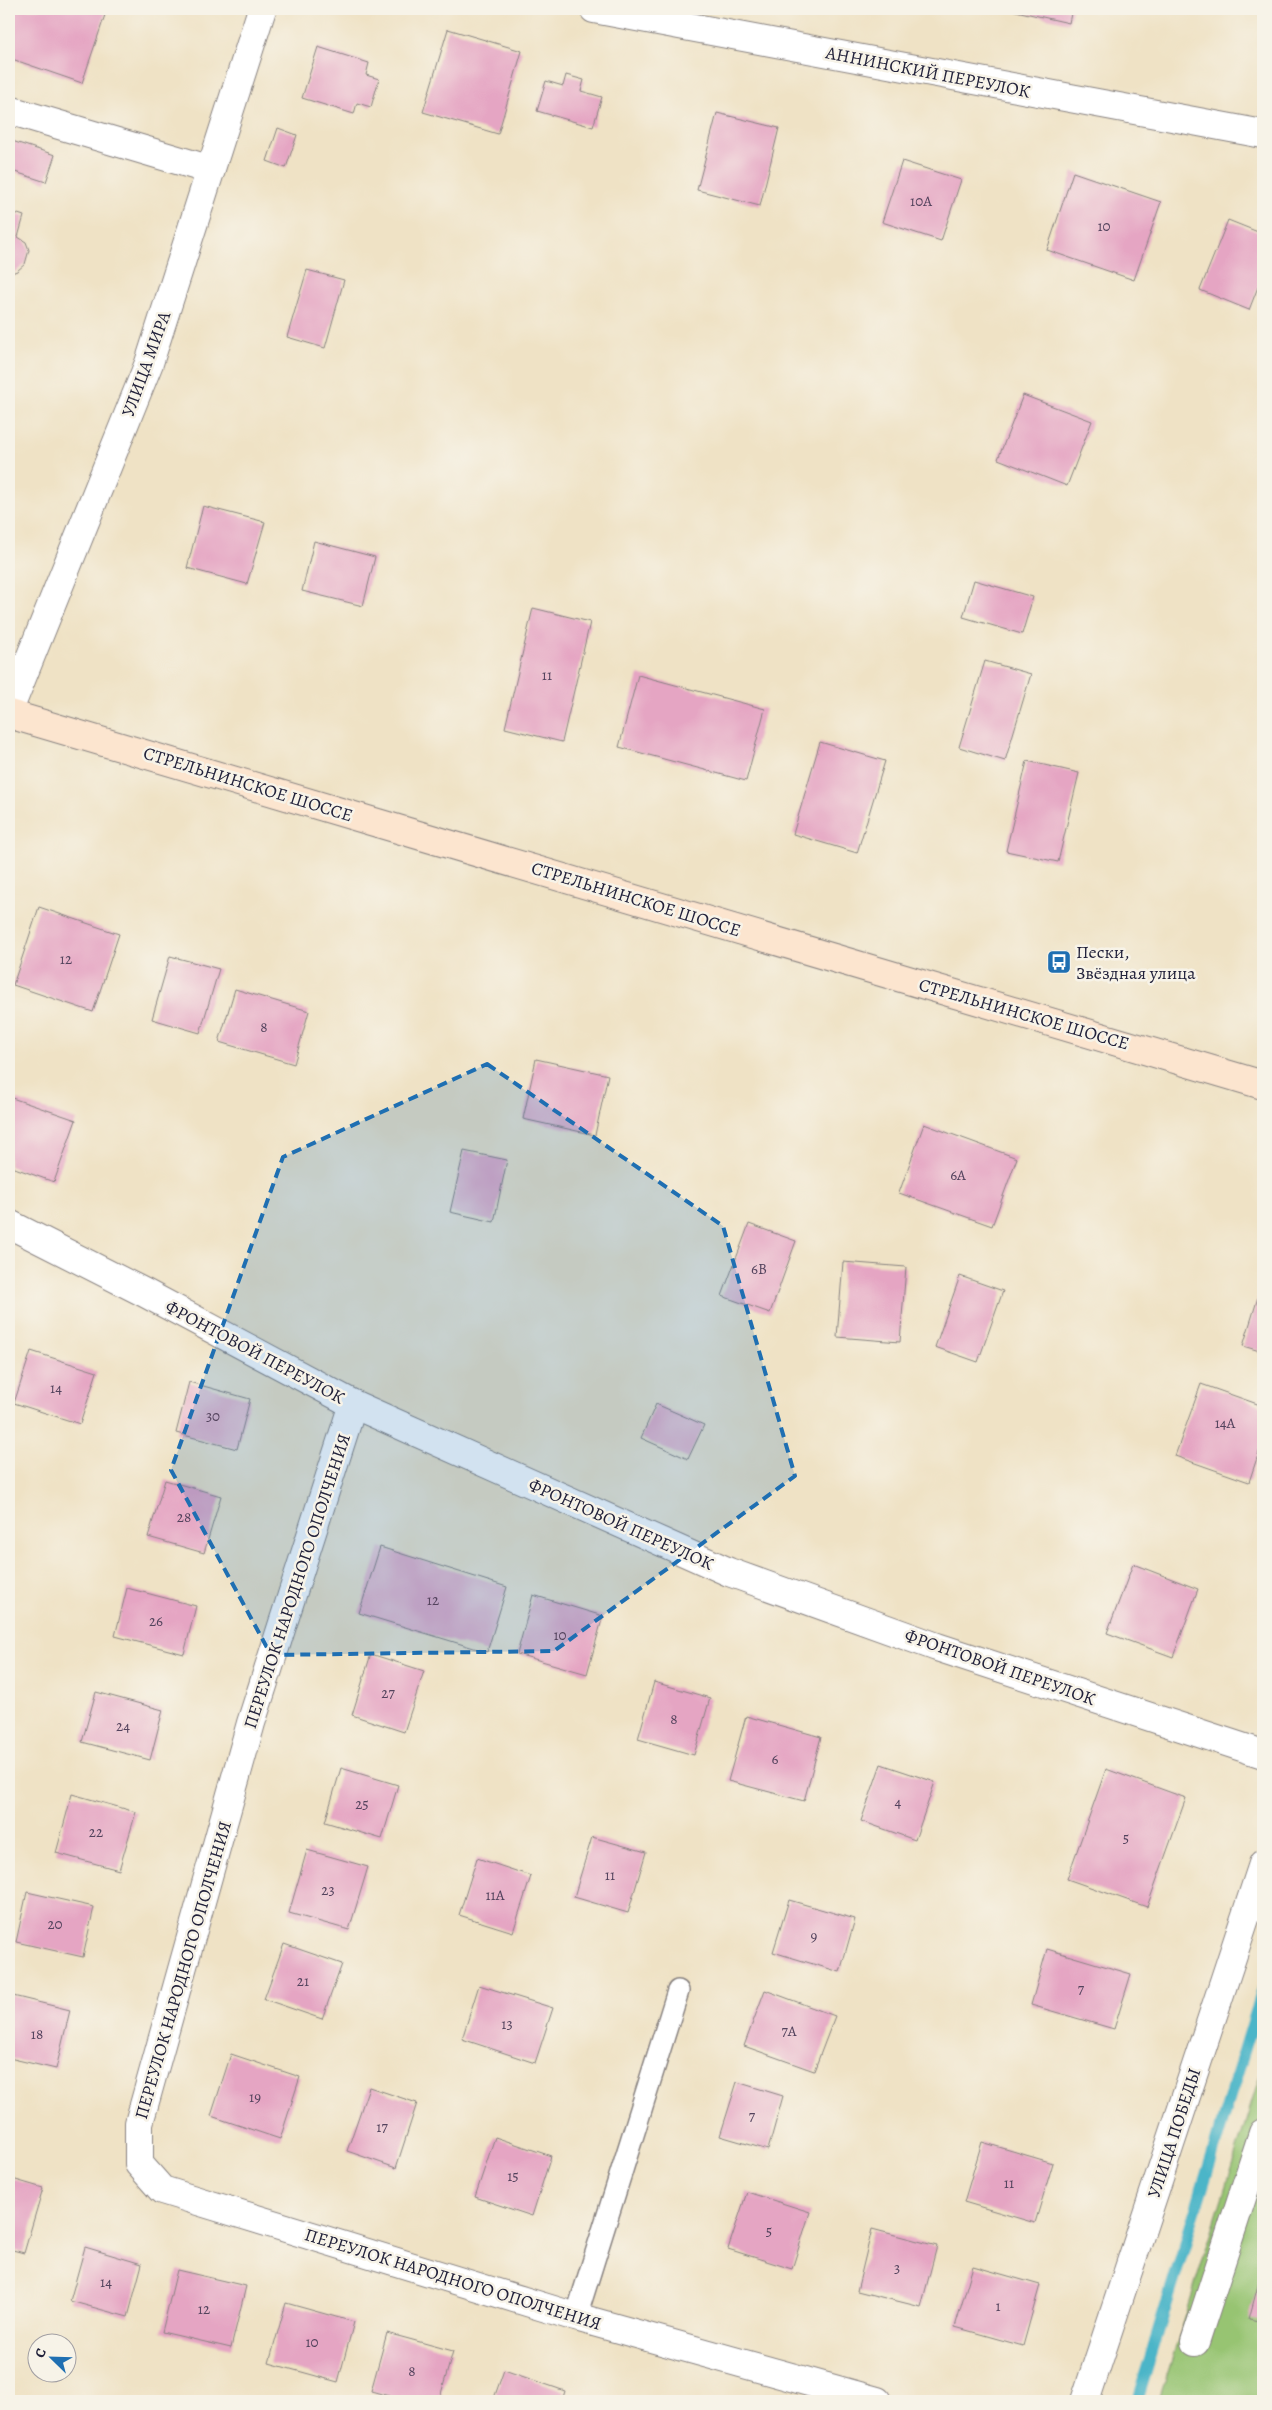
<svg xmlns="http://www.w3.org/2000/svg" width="1272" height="2410" viewBox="0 0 1272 2410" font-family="Alegreya,serif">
	<rect width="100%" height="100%" fill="#f7f3e8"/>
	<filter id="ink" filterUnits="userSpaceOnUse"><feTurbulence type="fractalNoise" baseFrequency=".02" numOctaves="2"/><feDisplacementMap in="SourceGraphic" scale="10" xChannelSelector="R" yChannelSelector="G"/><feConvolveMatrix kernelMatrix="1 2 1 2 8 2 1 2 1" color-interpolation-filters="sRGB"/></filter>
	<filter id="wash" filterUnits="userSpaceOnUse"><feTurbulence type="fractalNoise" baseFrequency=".0096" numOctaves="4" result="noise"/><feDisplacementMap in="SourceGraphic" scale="20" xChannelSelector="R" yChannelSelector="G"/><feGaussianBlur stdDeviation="1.12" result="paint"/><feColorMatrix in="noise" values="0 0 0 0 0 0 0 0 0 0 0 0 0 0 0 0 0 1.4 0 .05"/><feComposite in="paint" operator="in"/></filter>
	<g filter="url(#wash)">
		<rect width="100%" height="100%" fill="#efe2c5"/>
		<polygon fill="#97c472" stroke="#5c7356" points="1263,2066 1263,2401 1159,2401"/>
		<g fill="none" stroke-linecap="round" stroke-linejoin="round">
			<polyline stroke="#4bb5c8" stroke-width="12" points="1137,2401 1263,1989"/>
		</g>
		<g id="blocks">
			<g fill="#e5a5c3">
				<polygon points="9,9 107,9 82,83 9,58"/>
				<polygon points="1007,9 1072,9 1069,23"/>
				<polygon points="448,29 522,51 498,134 423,112"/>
				<polygon points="318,47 369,63 366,75 379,79 371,107 357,103 354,114 302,98"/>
				<polygon points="566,75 584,80 581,91 602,97 593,127 537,111 546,81 563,86"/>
				<polygon points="717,113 779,128 760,206 697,190"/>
				<polygon points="278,128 297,135 286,168 267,161"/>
				<polygon points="9,140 55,155 46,182 9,170"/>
				<polygon points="902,161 961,180 941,241 882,222"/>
				<polygon points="1073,172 1161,202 1134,280 1047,250"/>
				<polygon points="9,211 24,216 18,237 26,242 29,250 25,264 17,271 9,274"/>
				<polygon points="1228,220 1263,234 1263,289 1258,287 1249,310 1200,290"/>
				<polygon points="307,270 344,280 325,348 287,337"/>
				<polygon points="1023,395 1092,421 1067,486 998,459"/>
				<polygon points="203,506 265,522 247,584 187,568"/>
				<polygon points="314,541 375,557 363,606 302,591"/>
				<polygon points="974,580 1033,597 1022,634 963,617"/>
				<polygon points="533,608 590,622 562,742 505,728"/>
				<polygon points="985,661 1031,674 1005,761 959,747"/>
				<polygon points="638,675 765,709 746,781 619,747"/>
				<polygon points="820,742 885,761 857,853 793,834"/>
				<polygon points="1027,761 1079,773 1058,862 1006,851"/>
				<polygon points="39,907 119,934 93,1012 13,985"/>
				<polygon points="170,956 219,969 200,1033 152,1019"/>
				<polygon points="235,989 309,1011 294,1064 219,1042"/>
				<polygon points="536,1059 608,1075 595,1135 523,1119"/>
				<polygon points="9,1097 76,1120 54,1182 9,1166"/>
				<polygon points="924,1124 1017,1158 992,1226 899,1193"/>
				<polygon points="464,1151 507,1160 494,1222 450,1212"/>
				<polygon points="749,1224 796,1241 770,1313 722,1296"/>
				<polygon points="843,1262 906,1267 900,1342 837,1337"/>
				<polygon points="960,1276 1003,1291 978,1362 935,1347"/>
				<polygon points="1263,1281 1263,1352 1243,1346"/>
				<polygon points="31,1351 97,1372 80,1424 14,1403"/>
				<polygon points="189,1382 250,1399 237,1449 176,1433"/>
				<polygon points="1201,1384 1263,1406 1263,1440 1249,1482 1175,1456"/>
				<polygon points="656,1404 704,1425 688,1459 641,1438"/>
				<polygon points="165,1480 221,1496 204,1553 148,1537"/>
				<polygon points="380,1547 507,1587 487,1652 359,1613"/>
				<polygon points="1133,1564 1198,1589 1173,1657 1107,1633"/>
				<polygon points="127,1588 196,1606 184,1654 115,1636"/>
				<polygon points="533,1595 603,1616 587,1674 517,1654"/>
				<polygon points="371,1654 424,1671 404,1732 352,1715"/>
				<polygon points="654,1682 710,1698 694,1755 638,1739"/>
				<polygon points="96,1692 163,1710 150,1760 82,1742"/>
				<polygon points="746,1716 821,1737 804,1801 728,1781"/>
				<polygon points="881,1764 935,1782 915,1840 861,1821"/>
				<polygon points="341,1768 398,1785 382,1839 325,1822"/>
				<polygon points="1106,1769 1186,1798 1147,1907 1067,1879"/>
				<polygon points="72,1794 136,1812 119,1870 56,1853"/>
				<polygon points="592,1837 646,1852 628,1913 574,1897"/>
				<polygon points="307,1850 368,1867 349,1930 289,1913"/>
				<polygon points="477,1858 531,1876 513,1932 459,1915"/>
				<polygon points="27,1892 94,1907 83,1957 16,1942"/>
				<polygon points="789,1900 855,1919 840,1972 773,1952"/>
				<polygon points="284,1944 342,1964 322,2019 264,1999"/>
				<polygon points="1047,1949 1131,1974 1114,2029 1031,2005"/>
				<polygon points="479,1985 553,2008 535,2063 462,2039"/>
				<polygon points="765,1990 835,2016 814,2071 744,2046"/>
				<polygon points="9,1995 70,2010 56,2069 9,2058"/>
				<polygon points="231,2054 300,2077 280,2139 211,2116"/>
				<polygon points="737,2082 783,2096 768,2150 720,2136"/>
				<polygon points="369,2087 417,2103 396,2168 347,2151"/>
				<polygon points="495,2137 551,2156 532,2216 475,2197"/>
				<polygon points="982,2142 1053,2163 1035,2223 964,2202"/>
				<polygon points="9,2178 43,2188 24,2253 9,2249"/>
				<polygon points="747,2192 810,2212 792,2269 728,2249"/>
				<polygon points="872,2229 937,2246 921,2307 857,2291"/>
				<polygon points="85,2247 142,2264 128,2317 70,2301"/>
				<polygon points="973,2266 1040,2285 1023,2346 955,2327"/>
				<polygon points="177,2270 246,2286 231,2348 162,2332"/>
				<polygon points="1261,2274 1263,2274 1263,2322 1249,2319"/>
				<polygon points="286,2303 354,2322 338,2382 269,2363"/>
				<polygon points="387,2333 453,2351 439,2401 407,2401 371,2391"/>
				<polygon points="504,2370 565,2391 562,2401 493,2401"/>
			</g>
		</g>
	</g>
	<g filter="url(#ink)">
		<use href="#blocks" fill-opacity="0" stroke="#888280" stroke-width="1"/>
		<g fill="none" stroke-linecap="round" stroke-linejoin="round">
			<defs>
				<polyline id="service" points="576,2317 678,1991"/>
				<g id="minor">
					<polyline points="594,9 1263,134"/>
					<polyline points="9,110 211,170"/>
					<polyline points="9,710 149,363 262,9"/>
					<polyline points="9,1224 145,1293 353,1404 729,1572 937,1647 1263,1754"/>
					<polyline points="353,1404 251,1723 139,2123 139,2164 162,2190 576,2317 877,2401"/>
					<polyline points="1195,2342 1263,2133"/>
					<polyline points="1085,2401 1263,1864"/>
				</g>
				<polyline id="secondary" points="9,714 1263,1085"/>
			</defs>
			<use href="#service" stroke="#888280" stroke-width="24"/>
			<use href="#minor" stroke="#888280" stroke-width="30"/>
			<use href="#secondary" stroke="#888280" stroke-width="30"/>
			<use href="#service" stroke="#fff" stroke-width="21"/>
			<use href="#minor" stroke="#fff" stroke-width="28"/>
			<use href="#secondary" stroke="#fce5cf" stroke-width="28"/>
		</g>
	</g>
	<path fill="#1f6fb2" fill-opacity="0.2" stroke="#1f6fb2" stroke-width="4" stroke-dasharray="10 6" stroke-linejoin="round" d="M487,1064l236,162 72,250 -241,175 -283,4 -100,-185 112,-313z"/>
	<defs>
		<symbol id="bus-square" viewBox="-11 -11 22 22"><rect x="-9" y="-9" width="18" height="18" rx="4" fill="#1f6fb2" stroke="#f7f3e8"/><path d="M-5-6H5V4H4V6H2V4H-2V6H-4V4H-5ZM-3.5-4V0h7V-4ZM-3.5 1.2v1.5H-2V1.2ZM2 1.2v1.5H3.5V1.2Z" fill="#fff"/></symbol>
	</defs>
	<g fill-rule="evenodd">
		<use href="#bus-square" x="1045" y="948" width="28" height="28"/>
	</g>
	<g text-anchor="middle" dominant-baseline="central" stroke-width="5" stroke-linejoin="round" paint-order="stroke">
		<g font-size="15" fill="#53435d">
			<text x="921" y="201">10А</text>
			<text x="1104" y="226">10</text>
			<text x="547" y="675">11</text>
			<text x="66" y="959">12</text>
			<text x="264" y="1027">8</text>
			<text x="958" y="1175">6А</text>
			<text x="759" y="1269">6В</text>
			<text x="56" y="1388">14</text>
			<text x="213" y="1416">30</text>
			<text x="1225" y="1423">14А</text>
			<text x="184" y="1517">28</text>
			<text x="433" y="1600">12</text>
			<text x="156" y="1621">26</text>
			<text x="560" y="1635">10</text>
			<text x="388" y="1693">27</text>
			<text x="674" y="1719">8</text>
			<text x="123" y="1726">24</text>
			<text x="775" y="1759">6</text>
			<text x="898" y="1802">4</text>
			<text x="362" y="1804">25</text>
			<text x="96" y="1832">22</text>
			<text x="1126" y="1838">5</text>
			<text x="610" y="1875">11</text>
			<text x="328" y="1890">23</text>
			<text x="495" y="1895">11А</text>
			<text x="55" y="1924">20</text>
			<text x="814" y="1936">9</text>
			<text x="303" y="1981">21</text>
			<text x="1081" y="1989">7</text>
			<text x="507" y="2024">13</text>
			<text x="789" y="2031">7А</text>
			<text x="37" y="2034">18</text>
			<text x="255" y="2097">19</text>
			<text x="752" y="2116">7</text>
			<text x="382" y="2127">17</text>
			<text x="513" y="2176">15</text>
			<text x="1009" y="2183">11</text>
			<text x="769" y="2231">5</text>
			<text x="897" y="2268">3</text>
			<text x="106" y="2282">14</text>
			<text x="998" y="2306">1</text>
			<text x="204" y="2309">12</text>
			<text x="312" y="2342">10</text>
			<text x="412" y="2371">8</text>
		</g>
		<g font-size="18" fill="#22223b" stroke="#f7f3e8">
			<text transform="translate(928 72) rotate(11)">АННИНСКИЙ ПЕРЕУЛОК</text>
			<text transform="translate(146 364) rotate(-70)">УЛИЦА МИРА</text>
			<text transform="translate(248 784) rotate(17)">СТРЕЛЬНИНСКОЕ ШОССЕ</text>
			<text transform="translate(636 899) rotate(17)">СТРЕЛЬНИНСКОЕ ШОССЕ</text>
			<text transform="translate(1024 1014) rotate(16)">СТРЕЛЬНИНСКОЕ ШОССЕ</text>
			<text transform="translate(255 1352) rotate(28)">ФРОНТОВОЙ ПЕРЕУЛОК</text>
			<text transform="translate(621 1524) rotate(24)">ФРОНТОВОЙ ПЕРЕУЛОК</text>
			<text transform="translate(297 1581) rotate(-72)">ПЕРЕУЛОК НАРОДНОГО ОПОЛЧЕНИЯ</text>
			<text transform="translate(1000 1667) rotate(19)">ФРОНТОВОЙ ПЕРЕУЛОК</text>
			<text transform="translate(183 1970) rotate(-74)">ПЕРЕУЛОК НАРОДНОГО ОПОЛЧЕНИЯ</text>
			<text transform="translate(1174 2133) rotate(-72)">УЛИЦА ПОБЕДЫ</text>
			<text transform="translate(453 2279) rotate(17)">ПЕРЕУЛОК НАРОДНОГО ОПОЛЧЕНИЯ</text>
		</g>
		<g font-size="18" fill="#22223b" stroke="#f7f3e8" text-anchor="start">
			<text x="1076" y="952">Пески,<tspan x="1076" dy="21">Звёздная улица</tspan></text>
		</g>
	</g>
	<rect width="1272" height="2410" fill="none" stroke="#f7f3e8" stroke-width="30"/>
	<g transform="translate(52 2358) rotate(293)"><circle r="24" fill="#f7f3e8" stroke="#a29fa3"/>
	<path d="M0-4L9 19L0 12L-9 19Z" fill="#1f6fb2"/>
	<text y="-8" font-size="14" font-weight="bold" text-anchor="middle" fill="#22223b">С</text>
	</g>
</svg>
